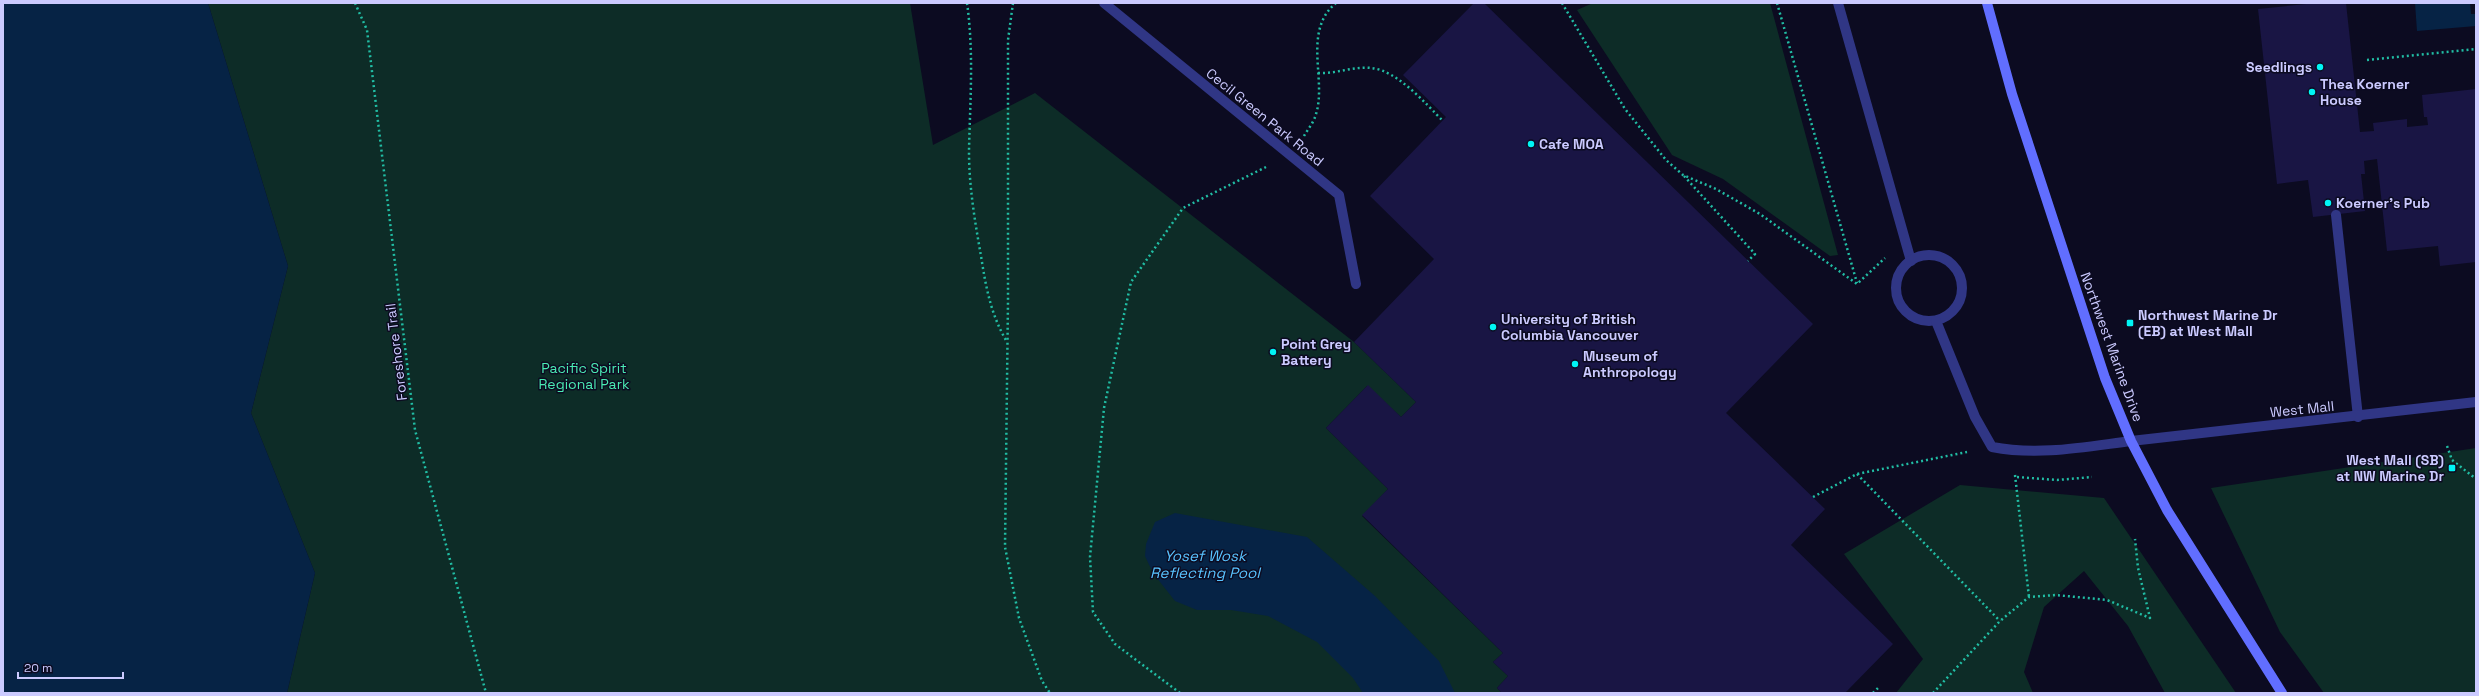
<svg xmlns="http://www.w3.org/2000/svg" width="2479" height="696" viewBox="0 0 2479 696" font-family="'Space Grotesk',sans-serif">
	<style>
		.green { fill: #0d2c27 }
		.water { fill: #062345 }
		.building { fill: #191544 }
		.lines { fill: none; stroke-linecap: round; stroke-linejoin: round }
		.path { stroke: #21bda4; stroke-width: 2.5; stroke-dasharray: 2 3; stroke-linecap: butt }
		.lane { stroke: #303685; stroke-width: 10 }
		.street { stroke: #303685; stroke-width: 10 }
		.secondary { stroke: #616eff; stroke-width: 10 }
		.poi-dot { fill: #00f5f5; stroke: #0c0b21; stroke-width: 1.5 }
		.labels { text-anchor: middle; dominant-baseline: central; stroke-width: 3; stroke-linejoin: round; paint-order: stroke }
		.poi-label { font-size: 14px; font-weight: bold; fill: #cbcaff; stroke: #0c0b21; text-anchor: start }
		.street-label { font-size: 14px; fill: #cbcaff; stroke: #0c0b21 }
		.park-label { font-size: 14px; fill: #4aebb3; stroke: #0c0b21 }
		.water-label { font-size: 15px; font-style: italic; fill: #58c3ff; stroke: #0c0b21 }
	</style>
	<rect width="100%" height="100%" fill="#0c0b21"/>
	<!-- green -->
	<g class="green">
		<polygon points="208,3 910,3 933,145 1035,93 1354,342 1416,402 1401,417 1367,386 1326,428 1388,489 1362,516 1503,653 1493,662 1508,676 1497,688 1502,693 287,693 315,573 251,413 288,266"/>
		<polygon points="1593,3 1770,3 1838,255 1830,256 1723,179 1672,155 1577,10"/>
		<polygon points="2476,448 2476,693 2324,693 2280,632 2211,488"/>
		<polygon points="1960,485 2104,498 2236,693 2165,693 2128,626 2084,571 2044,607 2024,672 2033,693 1896,693 1923,659 1844,554"/>
	</g>
	<!-- water -->
	<g class="water">
		<polygon points="3,3 208,3 288,266 251,413 315,573 287,693 3,693"/>
		<polygon points="2415,3 2470,3 2471,14 2476,14 2476,26 2417,31"/>
		<polygon points="1175,513 1307,537 1375,596 1439,661 1455,693 1363,693 1353,678 1317,642 1268,616 1231,610 1197,610 1175,601 1153,573 1145,556 1146,544 1155,522"/>
	</g>
	<!-- building -->
	<g class="building">
		<polygon points="1474,3 1484,3 1813,324 1726,413 1825,509 1791,545 1893,644 1845,693 1502,693 1497,688 1508,676 1493,662 1503,653 1362,515 1388,489 1326,428 1368,385 1401,417 1416,402 1354,342 1434,259 1370,196 1446,117 1403,75"/>
		<polygon points="2316,3 2346,3 2360,132 2374,131 2373,123 2407,119 2407,127 2428,125 2427,117 2424,117 2422,95 2476,89 2476,262 2440,266 2438,246 2387,251 2377,159 2364,161 2365,174 2361,174 2365,211 2313,217 2308,180 2277,184 2258,9"/>
	</g>
	<g class="lines">
		<!-- path -->
		<g class="path">
			<polyline points="355,3 367,30 415,430 486,693"/>
			<path d="M967,3C974,53 970,102 969,151C969,187 975,222 981,256C986,288 991,315 1007,342"/>
			<polyline points="1013,3 1008,40 1008,301 1005,547 1019,618 1042,681 1050,693"/>
			<polyline points="1562,3 1625,109 1666,160 1683,175 1716,189 1760,214 1857,284 1885,258"/>
			<polyline points="1777,3 1857,283"/>
			<polyline points="2367,60 2476,49"/>
			<path d="M1318,73C1336,74 1354,66 1371,68C1397,70 1426,104 1443,121"/>
			<path d="M1304,136C1308,129 1314,122 1316,114C1327,80 1302,31 1336,3"/>
			<polyline points="1684,176 1755,254 1748,261"/>
			<polyline points="2447,446 2452,460 2476,479"/>
			<polyline points="1857,474 2000,621"/>
			<polyline points="2015,475 2029,597"/>
			<polyline points="2017,477 2057,480 2092,477"/>
			<polyline points="1813,497 1857,474 1967,452"/>
			<polyline points="1180,693 1115,644 1093,612 1090,557 1104,408 1131,282 1183,208 1266,167"/>
			<polyline points="1873,693 1879,687"/>
			<polyline points="1933,693 2000,621 2029,597 2056,595 2107,600 2150,618 2138,568 2135,539"/>
		</g>
		<!-- lane -->
		<g class="lane">
			<polyline points="1838,3 1911,261"/>
			<polyline points="2336,215 2358,417"/>
			<circle cx="1929" cy="288" r="33"/>
			<path d="M1936,321L1975,417L1992,447C2039,456 2084,447 2131,441"/>
		</g>
		<!-- street -->
		<g class="street">
			<polyline points="1104,3 1339,195 1356,284"/>
			<polyline points="2131,441 2476,402"/>
		</g>
		<!-- secondary -->
		<polyline class="secondary" points="1987,3 2012,94 2105,378 2131,441 2167,510 2282,693"/>
	</g>
	<!-- markers -->
	<g class="poi-dot">
		<circle cx="2320" cy="67" r="4"/>
		<circle cx="2312" cy="92" r="4"/>
		<circle cx="1531" cy="144" r="4"/>
		<circle cx="2328" cy="203" r="4"/>
		<rect x="2126" y="319" width="8" height="8" rx="2"/>
		<circle cx="1493" cy="327" r="4"/>
		<circle cx="1273" cy="352" r="4"/>
		<circle cx="1575" cy="364" r="4"/>
		<rect x="2448" y="464" width="8" height="8" rx="2"/>
	</g>
	<g class="labels">
		<!-- poi labels -->
		<g class="poi-label">
			<text x="2312" y="67" text-anchor="end">Seedlings</text>
			<text x="2320" y="84">Thea Koerner<tspan x="2320" dy="16">House</tspan></text>
			<text x="1539" y="144">Cafe MOA</text>
			<text x="2336" y="203">Koerner's Pub</text>
			<text x="2138" y="315">Northwest Marine Dr<tspan x="2138" dy="16">(EB) at West Mall</tspan></text>
			<text x="1501" y="319">University of British<tspan x="1501" dy="16">Columbia Vancouver</tspan></text>
			<text x="1281" y="344">Point Grey<tspan x="1281" dy="16">Battery</tspan></text>
			<text x="1583" y="356">Museum of<tspan x="1583" dy="16">Anthropology</tspan></text>
			<text x="2444" y="460" text-anchor="end">West Mall (SB)<tspan x="2444" dy="16">at NW Marine Dr</tspan></text>
		</g>
		<!-- street labels -->
		<g class="street-label">
			<text transform="translate(1265 117) rotate(39)">Cecil Green Park Road</text>
			<text transform="translate(2112 347) rotate(70)">Northwest Marine Drive</text>
			<text transform="translate(396 352) rotate(-97)">Foreshore Trail</text>
			<text transform="translate(2302 409) rotate(-6)">West Mall</text>
		</g>
		<!-- park labels -->
		<g class="park-label">
			<text x="584" y="368">Pacific Spirit<tspan x="584" dy="16">Regional Park</tspan></text>
		</g>
		<!-- water labels -->
		<g class="water-label">
			<text x="1205" y="555">Yosef Wosk<tspan x="1205" dy="17">Reflecting Pool</tspan></text>
		</g>
	</g>
	<!-- border -->
	<rect width="2479" height="696" fill="none" stroke="#cbcaff" stroke-width="8"/>
	<!-- scale -->
	<path d="M18 672v6h105v-6" fill="none" stroke="#cbcaff" stroke-width="2"/>
	<text x="24" y="672" font-size="12" fill="#cbcaff" stroke="#0c0b21" stroke-width="3" paint-order="stroke">20 m</text>
</svg>
